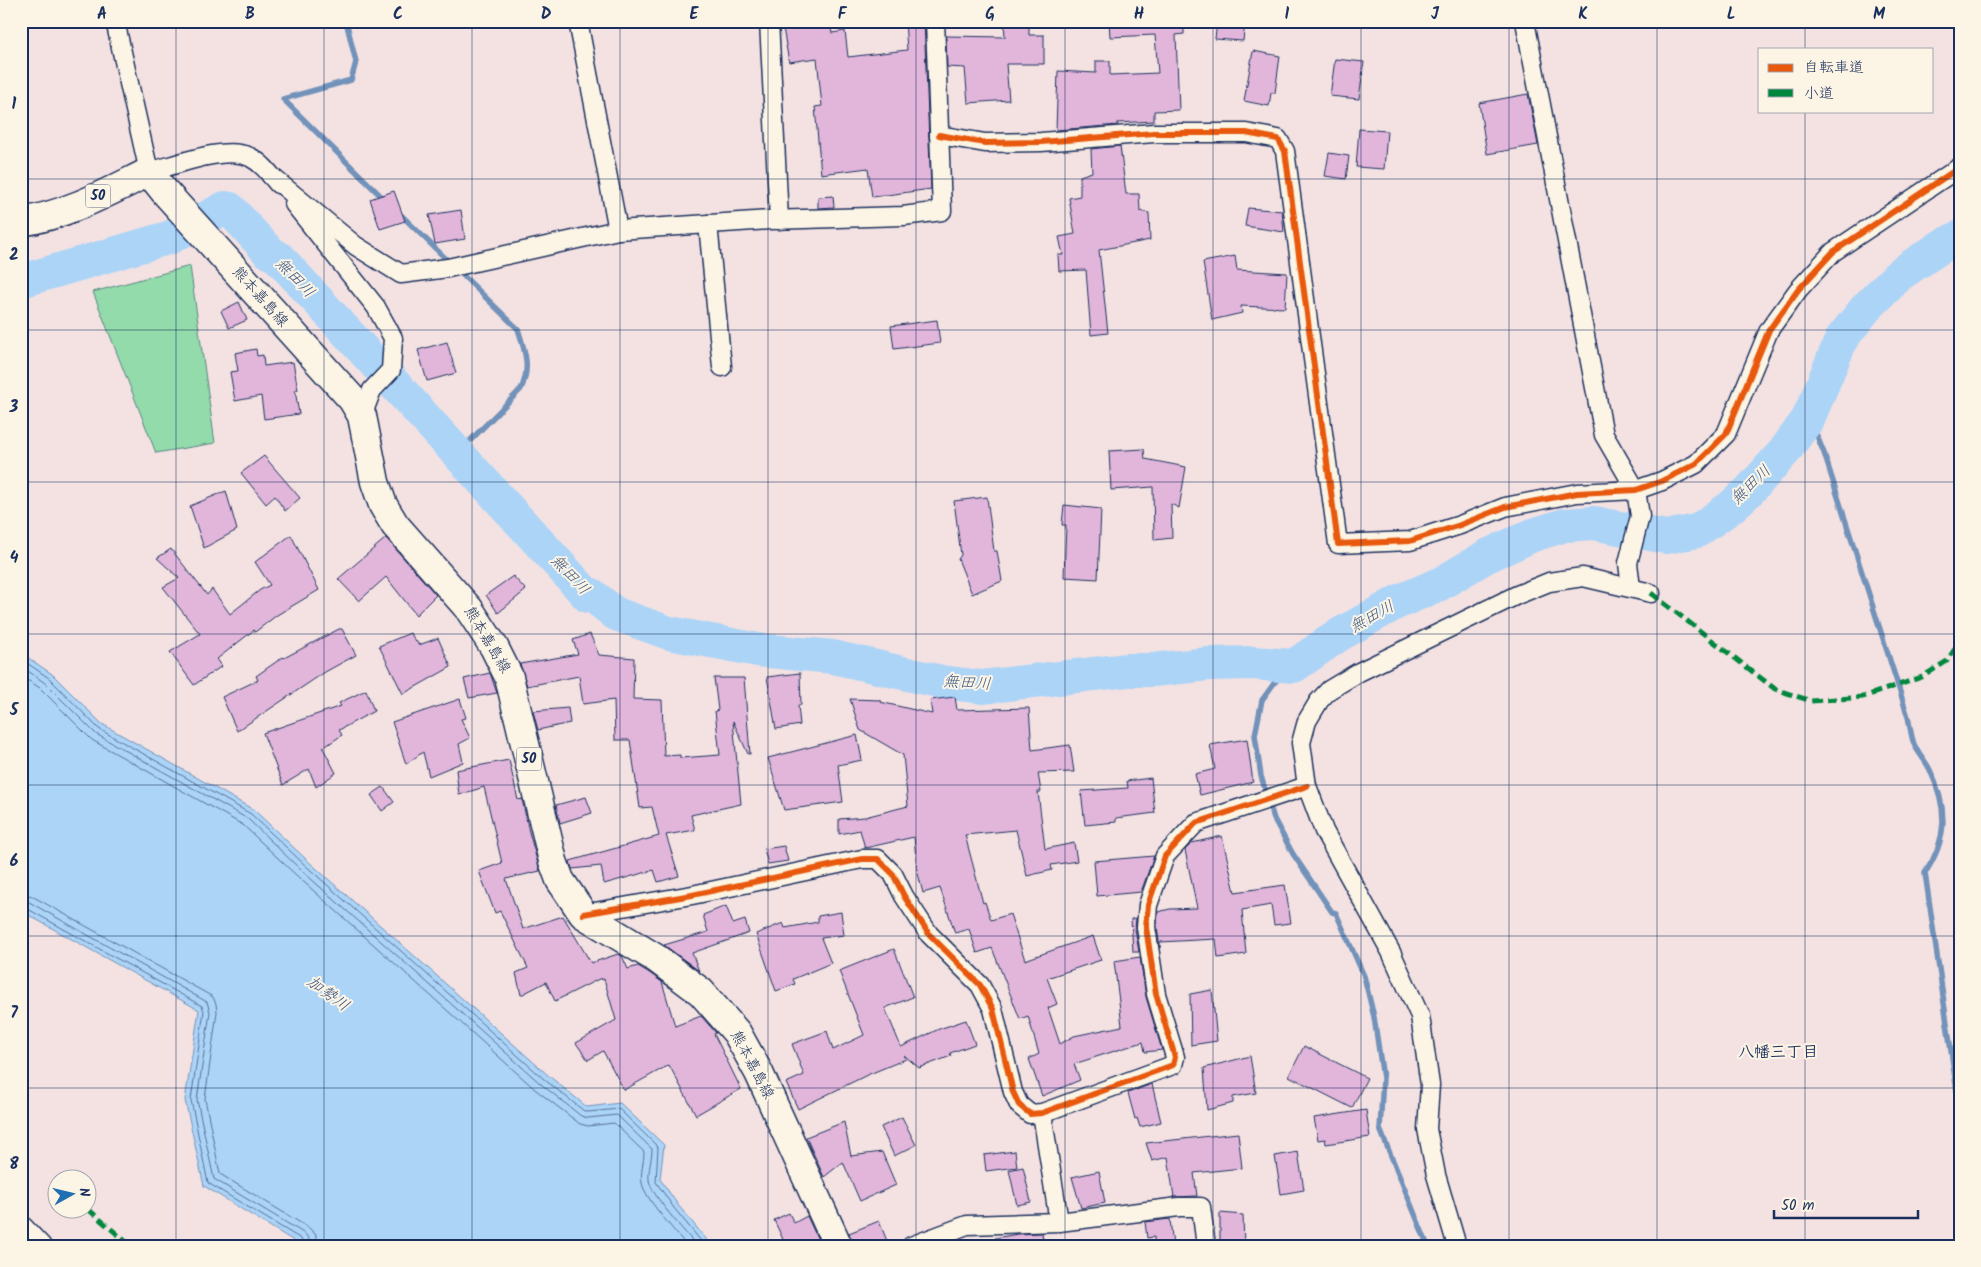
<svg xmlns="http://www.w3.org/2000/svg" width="1981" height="1267" viewBox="0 0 1981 1267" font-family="Kalam,'Klee One',sans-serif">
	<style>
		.green { fill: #93dbaa; stroke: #578584 }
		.water { fill: #acd4f7; stroke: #7292ba }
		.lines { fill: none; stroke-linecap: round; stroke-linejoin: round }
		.shore { stroke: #55719b; stroke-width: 1 }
		.stream { stroke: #7292ba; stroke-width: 5.5 }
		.river { stroke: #acd4f7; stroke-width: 34 }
		.building { fill: #e2b6db; stroke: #1b2f5e }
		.minor-casing { stroke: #1b2f5e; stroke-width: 21 }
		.primary-casing { stroke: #1b2f5e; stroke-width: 31 }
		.minor { stroke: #fcf5e5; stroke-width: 18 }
		.primary { stroke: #fcf5e5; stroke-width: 28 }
		.quiet { stroke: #00873e; stroke-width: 5; stroke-dasharray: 10 5; stroke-linecap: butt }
		.cycleway-casing { stroke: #fcf5e5; stroke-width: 9 }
		.cycleway { stroke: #e8590c; stroke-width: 6 }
		.grid { fill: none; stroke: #1b2f5e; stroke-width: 1; stroke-opacity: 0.55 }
		.labels { text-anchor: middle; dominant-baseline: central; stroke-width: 4; stroke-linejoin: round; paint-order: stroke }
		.shield { fill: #fcf5e5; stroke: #5e6a86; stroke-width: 1 }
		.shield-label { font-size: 14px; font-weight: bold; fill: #1b2f5e }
		.street-label { font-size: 15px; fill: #1b2f5e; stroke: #fcf5e5 }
		.water-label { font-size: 16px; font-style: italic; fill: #3f5884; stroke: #fcf5e5 }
		.neighbourhood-label { font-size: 16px; font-weight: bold; fill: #1b2f5e; stroke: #fcf5e5 }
		.neatline { fill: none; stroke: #1b2f5e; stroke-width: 2 }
		.grid-label { font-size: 16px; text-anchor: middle; font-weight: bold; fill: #1b2f5e }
	</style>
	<rect width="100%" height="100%" fill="#f4e2e2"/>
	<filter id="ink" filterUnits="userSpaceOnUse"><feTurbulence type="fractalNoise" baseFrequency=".02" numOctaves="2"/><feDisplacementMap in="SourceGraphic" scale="10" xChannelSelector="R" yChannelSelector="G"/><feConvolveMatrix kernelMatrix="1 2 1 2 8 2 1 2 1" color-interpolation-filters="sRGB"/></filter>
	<g filter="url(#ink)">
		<!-- green -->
		<polygon class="green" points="190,266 215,443 156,453 93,292"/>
		<!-- water -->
		<polygon class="water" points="21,653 52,674 102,724 254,810 308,861 549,1076 587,1107 620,1103 664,1145 660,1179 678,1205 712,1246 302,1246 204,1186 185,1100 199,1010 21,911"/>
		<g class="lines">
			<!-- shore -->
			<g class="shore">
				<polyline points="21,659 49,678 99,729 251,814 305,865 545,1080 584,1111 588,1112 619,1109 658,1147 656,1182 674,1208 705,1246"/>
				<path d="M21,666L45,683L96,734L248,819L301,870L541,1084L581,1116L588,1118L617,1115L652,1149C652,1159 648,1170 649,1180C650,1194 687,1234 697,1246"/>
				<path d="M21,676L40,688L92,740L243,825L296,875L536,1090L580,1124L588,1126L614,1123L644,1152C644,1162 640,1173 642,1183C645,1199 676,1232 687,1246"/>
				<polyline points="21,893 32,896 213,997 216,1004 217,1012 205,1099 220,1174 309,1228 316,1235 318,1246"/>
				<polyline points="21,901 29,902 207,1002 210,1012 197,1100 214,1179 305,1234 309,1239 310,1246"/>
				<polyline points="21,907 26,908 202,1006 204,1011 191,1100 208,1183 301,1239 304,1246"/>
			</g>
			<!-- stream -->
			<g class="stream">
				<polyline points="346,21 356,62 351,80 283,99 385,200"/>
				<path d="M399,213L518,329C525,351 531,368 521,389L458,453"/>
				<path d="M1808,419L1815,431L1824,453L1908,717C1910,726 1911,736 1914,744C1918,753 1926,761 1930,770C1948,808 1948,839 1925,873L1960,1112"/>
				<polyline points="1294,666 1275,682 1262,700 1255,735 1261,776 1274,819 1293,854 1332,912 1336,913 1364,976 1374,1017 1383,1078 1380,1129 1428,1246"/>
			</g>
			<!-- river -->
			<polyline class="river" points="21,281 171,237 225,208 230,209 268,251 279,258 588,596 592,595 616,614 669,633 758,650 833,657 942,682 982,687 1128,670 1153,670 1209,664 1252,663 1294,666 1337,636 1398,602 1440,584 1487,556 1533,535 1565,525 1593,523 1666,537 1697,531 1731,507 1749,491 1784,452 1808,419 1842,338 1866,308 1900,274 1942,246 1960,237"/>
		</g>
		<!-- building -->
		<g class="building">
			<polygon points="829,21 832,33 845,31 848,57 907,50 905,21 924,21 931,189 872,197 868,168 821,174 815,107 822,106 817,58 789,62 783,28"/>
			<polygon points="1004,21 1029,21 1029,35 1044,35 1044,64 1006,64 1009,100 968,103 965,68 947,67 946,36 1005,37"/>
			<polygon points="1109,21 1184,21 1184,34 1176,35 1179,110 1154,111 1154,121 1117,123 1118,125 1056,130 1058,71 1096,73 1096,61 1110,61 1110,75 1158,73 1155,35 1110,37"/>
			<polygon points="1217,21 1245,21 1243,41 1215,39"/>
			<polygon points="1253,51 1280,56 1275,93 1271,93 1269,106 1244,101"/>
			<polygon points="1335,59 1364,62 1359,99 1330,96"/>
			<polygon points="1528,94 1538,145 1487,154 1479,103"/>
			<polygon points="1359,129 1387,131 1384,169 1356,167"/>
			<polygon points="1120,146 1126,194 1139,194 1140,211 1149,213 1150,240 1099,250 1108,333 1091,335 1086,270 1059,271 1058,255 1063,255 1059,237 1075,234 1069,198 1080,196 1080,176 1092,172 1091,149"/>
			<polygon points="1329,153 1349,156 1346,179 1325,176"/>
			<polygon points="394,191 405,221 380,229 370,199"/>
			<polygon points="833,196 834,207 818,208 818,197"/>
			<polygon points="1248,208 1282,211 1284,232 1245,226"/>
			<polygon points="461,210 465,239 435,244 429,215"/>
			<polygon points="1235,256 1237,270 1287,273 1285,308 1241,306 1242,313 1212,320 1203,262"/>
			<polygon points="239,302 247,320 229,328 221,311"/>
			<polygon points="937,320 940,343 894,349 891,326"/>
			<polygon points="447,342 456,373 427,381 418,350"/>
			<polygon points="256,349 257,356 263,355 264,366 293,362 298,390 295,390 299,414 264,419 261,396 235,401 230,372 238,371 235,353"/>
			<polygon points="1144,449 1145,459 1186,467 1179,508 1171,504 1172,538 1154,540 1153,487 1111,490 1109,451"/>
			<polygon points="264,456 300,498 285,511 275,496 266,504 241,473"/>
			<polygon points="226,491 237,530 204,548 190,506"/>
			<polygon points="987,497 994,551 997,551 1002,581 972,594 958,559 961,555 954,501"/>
			<polygon points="1064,505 1101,509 1098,579 1064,577 1066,525 1062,525"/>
			<polygon points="291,535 319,590 277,615 255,632 254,630 217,659 222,666 194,685 170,652 200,634 163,587 179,578 157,558 171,549 207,595 212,589 230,614 260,590 270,585 255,562"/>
			<polygon points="386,538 436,595 416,615 386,577 359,601 338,579"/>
			<polygon points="513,576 526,590 498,613 486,595"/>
			<polygon points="339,629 342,629 356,655 325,672 237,731 222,697 258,680 256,676 283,657 284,658"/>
			<polygon points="410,633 419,645 438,638 451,667 403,694 379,646"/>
			<polygon points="590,634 599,655 634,658 633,699 662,700 664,756 680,755 680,758 720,755 715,711 718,710 714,678 744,678 750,754 748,754 733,721 741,804 691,815 695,830 666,835 679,876 658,882 654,870 604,884 601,866 572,869 570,861 659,836 652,807 640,808 630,740 615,740 614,700 583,704 579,676 527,686 520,664 578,654 573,640"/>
			<polygon points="490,673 497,693 469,698 464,679"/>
			<polygon points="800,673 801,705 798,705 800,725 776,729 767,677"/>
			<polygon points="366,690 374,711 339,730 342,735 323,748 336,773 316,787 309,769 283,785 263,733 341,706 339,703"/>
			<polygon points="955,697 957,710 1029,708 1032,750 1070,745 1074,772 1038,773 1041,792 1038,792 1045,849 1074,843 1077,861 1051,865 1052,870 1027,876 1016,830 965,835 983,903 985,902 991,920 1010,914 1025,960 1093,936 1101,960 1047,978 1057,1004 1048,1008 1060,1044 1074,1036 1122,1026 1114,961 1140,957 1146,997 1162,1050 1145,1052 1143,1042 1074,1064 1080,1080 1042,1096 1029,1059 1039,1054 1028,1016 1020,1019 992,948 977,953 969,929 955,933 940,888 923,893 917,870 914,837 865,848 860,830 839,834 839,819 865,817 908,806 903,755 860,730 850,699 880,700 880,702 932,714 930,700"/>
			<polygon points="460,699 466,718 461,719 470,738 459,744 463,762 429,776 423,752 406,764 392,722"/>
			<polygon points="568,708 570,723 538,730 533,711"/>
			<polygon points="857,735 862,760 838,765 843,802 784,810 768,758"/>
			<polygon points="1247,739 1253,782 1200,795 1195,774 1215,769 1210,745"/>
			<polygon points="509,760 518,800 522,799 529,832 540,871 506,879 523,929 563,916 591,963 618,954 622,956 628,969 638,966 648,972 662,982 675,1026 701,1016 716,1033 714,1034 741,1089 696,1115 669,1065 624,1090 603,1051 588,1060 576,1043 616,1020 604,979 602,980 601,978 555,1001 546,982 521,995 516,973 528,968 500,911 495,913 479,871 502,863 484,787 459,795 456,770"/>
			<polygon points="1151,778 1155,813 1116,818 1116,822 1085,825 1081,791 1128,788 1127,781"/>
			<polygon points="383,787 394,802 382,811 371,795"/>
			<polygon points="586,797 592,813 560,823 556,805"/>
			<polygon points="1222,836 1235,892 1285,885 1291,923 1274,925 1271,905 1242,910 1246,954 1218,958 1216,939 1160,942 1160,948 1157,927 1158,912 1170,909 1197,908 1185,850 1192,843"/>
			<polygon points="784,846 788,861 768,864 764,849"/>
			<polygon points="1154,856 1141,892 1097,896 1094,861"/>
			<polygon points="726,906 733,924 745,920 749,933 692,953 699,971 664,945 708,932 703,915"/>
			<polygon points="841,912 844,935 821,938 831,963 793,979 795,984 776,991 756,934 783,923 785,928 818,922 818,916"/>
			<polygon points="1136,918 1135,929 1139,952 1133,952 1131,919"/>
			<polygon points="894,949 913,997 885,1008 901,1047 939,1029 966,1020 975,1044 950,1053 951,1056 919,1068 904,1055 906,1059 867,1075 798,1109 786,1083 804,1075 792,1044 827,1031 833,1050 864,1035 839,971"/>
			<polygon points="1212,990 1217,1041 1191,1045 1190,994"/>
			<polygon points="1304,1046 1367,1078 1352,1108 1289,1076"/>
			<polygon points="1250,1056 1256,1093 1233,1097 1233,1103 1207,1110 1204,1068"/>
			<polygon points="1152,1084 1161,1122 1140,1127 1137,1118 1135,1119 1128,1093"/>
			<polygon points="1366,1110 1370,1137 1326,1144 1325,1139 1318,1140 1314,1118"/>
			<polygon points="902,1117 916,1145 894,1156 881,1127"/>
			<polygon points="844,1122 851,1156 882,1152 896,1185 860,1201 843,1162 824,1177 806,1137"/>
			<polygon points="1238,1133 1242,1168 1194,1173 1197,1196 1174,1197 1168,1157 1152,1161 1146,1143"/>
			<polygon points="1015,1151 1017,1167 986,1171 984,1155"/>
			<polygon points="1298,1152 1304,1190 1281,1194 1275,1156"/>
			<polygon points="1023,1167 1031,1202 1017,1205 1009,1170"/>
			<polygon points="1099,1171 1105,1203 1081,1208 1072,1177"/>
			<polygon points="789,1213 794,1223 807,1216 819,1242 810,1246 786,1246 774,1220"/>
			<polygon points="1220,1213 1243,1215 1244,1246 1220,1246"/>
			<polygon points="1170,1219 1173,1246 1154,1246 1154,1237 1147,1238 1145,1222"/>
			<polygon points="879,1221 889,1246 853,1246 849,1233"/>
			<polygon points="1042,1233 1044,1246 996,1246 995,1238 1018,1234"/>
		</g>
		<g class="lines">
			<!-- minor casing -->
			<g class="minor-casing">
				<g id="minor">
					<path d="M115,21L149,172C176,165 224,145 250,157C262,163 270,174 278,184"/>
					<polyline points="578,21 618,230"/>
					<polyline points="769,21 779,220"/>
					<polyline points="1525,21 1604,435 1636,490 1640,516 1628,563 1631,588"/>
					<polyline points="939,135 985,143 1041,142 1154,133 1246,133 1278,139 1285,151 1338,544 1410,541 1460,525 1505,507 1577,493 1636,490 1662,481 1696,464 1726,434 1769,330 1798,290 1833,252 1960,167"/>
					<polyline points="271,176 356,246 401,274 448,268 618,230 770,220 903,216 942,211 935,21"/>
					<polyline points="294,204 376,307 393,338 391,370 372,390 362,416"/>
					<polyline points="708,224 722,367"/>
					<polyline points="583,914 692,895 862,859 878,859 893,874 904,896 929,934 980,985 993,1009 1013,1092 1019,1105 1030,1114 1042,1113 1173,1065 1175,1057 1156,994 1146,927 1148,905 1165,856 1196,823 1307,786"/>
					<polyline points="1042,1113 1059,1222"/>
					<polyline points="21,1224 42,1246"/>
					<polyline points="911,1246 967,1225 1059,1222 1179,1207 1201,1207 1206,1246"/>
					<polyline points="1457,1246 1436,1175 1427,1129 1430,1085 1420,1016 1391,952 1324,831 1307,786 1301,743 1307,721 1319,701 1329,690 1359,672 1517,595 1549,582 1583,577 1651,593"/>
				</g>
			</g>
			<!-- primary casing -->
			<g class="primary-casing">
				<path id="primary" d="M21,222C67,215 108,192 149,172L165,192L352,399L362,416L375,482L383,505L395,525L469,609L494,647L509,677L553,861L560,880L583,914L657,959L701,992L737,1033L759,1073L838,1246"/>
			</g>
			<!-- minor -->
			<use href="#minor" class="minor"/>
			<!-- primary -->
			<use href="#primary" class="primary"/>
			<!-- quiet -->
			<g class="quiet">
				<polyline points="1651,593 1775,689 1811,701 1863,697 1922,677 1947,661 1960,641"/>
				<polyline points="88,1209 131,1246"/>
			</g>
			<!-- cycleway casing -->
			<g class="cycleway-casing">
				<g id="cycleway">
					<polyline points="939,135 985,143 1041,142 1154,133 1246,133 1278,139 1285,151 1338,544 1410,541 1460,525 1505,507 1577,493 1636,490 1662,481 1696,464 1726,434 1769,330 1798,290 1833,252 1960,167"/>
					<polyline points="583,914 692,895 862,859 878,859 893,874 904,896 929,934 980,985 993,1009 1013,1092 1019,1105 1030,1114 1042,1113 1173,1065 1175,1057 1156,994 1146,927 1148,905 1165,856 1196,823 1307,786"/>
				</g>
			</g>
			<!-- cycleway -->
			<use href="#cycleway" class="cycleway"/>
		</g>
	</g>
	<!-- grid -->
	<path class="grid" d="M176,21V1246M324,21V1246M472,21V1246M620,21V1246M768,21V1246M916,21V1246M1065,21V1246M1213,21V1246M1361,21V1246M1509,21V1246M1657,21V1246M1805,21V49M1805,111V1246M21,179H1960M21,330H1960M21,482H1960M21,634H1960M21,785H1960M21,936H1960M21,1088H1960"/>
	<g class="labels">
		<!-- shield labels -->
		<g class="shield">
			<rect x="85.5" y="184.5" width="25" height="23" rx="4"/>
			<rect x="516.5" y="747.5" width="25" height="23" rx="4"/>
		</g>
		<g class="shield-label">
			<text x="98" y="196">50</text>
			<text x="529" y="759">50</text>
		</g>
		<!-- street labels -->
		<g class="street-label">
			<text transform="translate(260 297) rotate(48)">熊本嘉島線</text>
			<text transform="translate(487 640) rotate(59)">熊本嘉島線</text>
			<text transform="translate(752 1065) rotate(62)">熊本嘉島線</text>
		</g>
		<!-- water labels -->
		<g class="water-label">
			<text transform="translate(295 278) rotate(46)">無田川</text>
			<text transform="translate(1751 485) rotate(-44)">無田川</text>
			<text transform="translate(570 575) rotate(47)">無田川</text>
			<text transform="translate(1372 617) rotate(-29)">無田川</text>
			<text transform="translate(967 683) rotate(4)">無田川</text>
			<text transform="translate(328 994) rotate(36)">加勢川</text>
		</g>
		<!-- neighbourhood labels -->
		<g class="neighbourhood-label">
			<text x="1778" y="1052">八幡三丁目</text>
		</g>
	</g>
	<!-- margin -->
	<rect width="1981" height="1267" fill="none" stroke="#fcf5e5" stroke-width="55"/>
	<!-- legend -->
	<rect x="1758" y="48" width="175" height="65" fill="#fcf5e5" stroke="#a2a6af"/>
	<rect x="1768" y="64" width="25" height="8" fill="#e8590c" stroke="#a2a6af"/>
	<text x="1804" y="72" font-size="15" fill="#1b2f5e">自転車道</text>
	<rect x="1768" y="89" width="25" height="8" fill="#00873e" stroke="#a2a6af"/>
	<text x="1804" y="98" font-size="15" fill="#1b2f5e">小道</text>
	<!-- north arrow -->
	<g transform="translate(72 1194) rotate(82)"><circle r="24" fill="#fcf5e5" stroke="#a2a6af"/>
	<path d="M0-4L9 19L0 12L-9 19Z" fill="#1f6fb2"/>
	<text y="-8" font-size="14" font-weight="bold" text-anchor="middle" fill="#1b2f5e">N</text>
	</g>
	<!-- scale -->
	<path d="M1774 1210v8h144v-8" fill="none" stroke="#1b2f5e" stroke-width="2.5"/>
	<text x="1781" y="1210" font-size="15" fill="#1b2f5e" stroke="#fcf5e5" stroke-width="4" paint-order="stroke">50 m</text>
	<rect x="28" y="28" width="1926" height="1212" class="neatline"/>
	<g class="grid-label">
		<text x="102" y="19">A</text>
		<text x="250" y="19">B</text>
		<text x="398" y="19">C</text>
		<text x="546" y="19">D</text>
		<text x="694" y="19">E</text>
		<text x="842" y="19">F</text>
		<text x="990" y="19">G</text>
		<text x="1139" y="19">H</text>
		<text x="1287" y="19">I</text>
		<text x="1435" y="19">J</text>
		<text x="1583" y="19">K</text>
		<text x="1731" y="19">L</text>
		<text x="1879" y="19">M</text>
		<text x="14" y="109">1</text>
		<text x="14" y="260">2</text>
		<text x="14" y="412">3</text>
		<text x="14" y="563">4</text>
		<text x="14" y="715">5</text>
		<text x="14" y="866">6</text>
		<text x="14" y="1018">7</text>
		<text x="14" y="1169">8</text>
	</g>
</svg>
